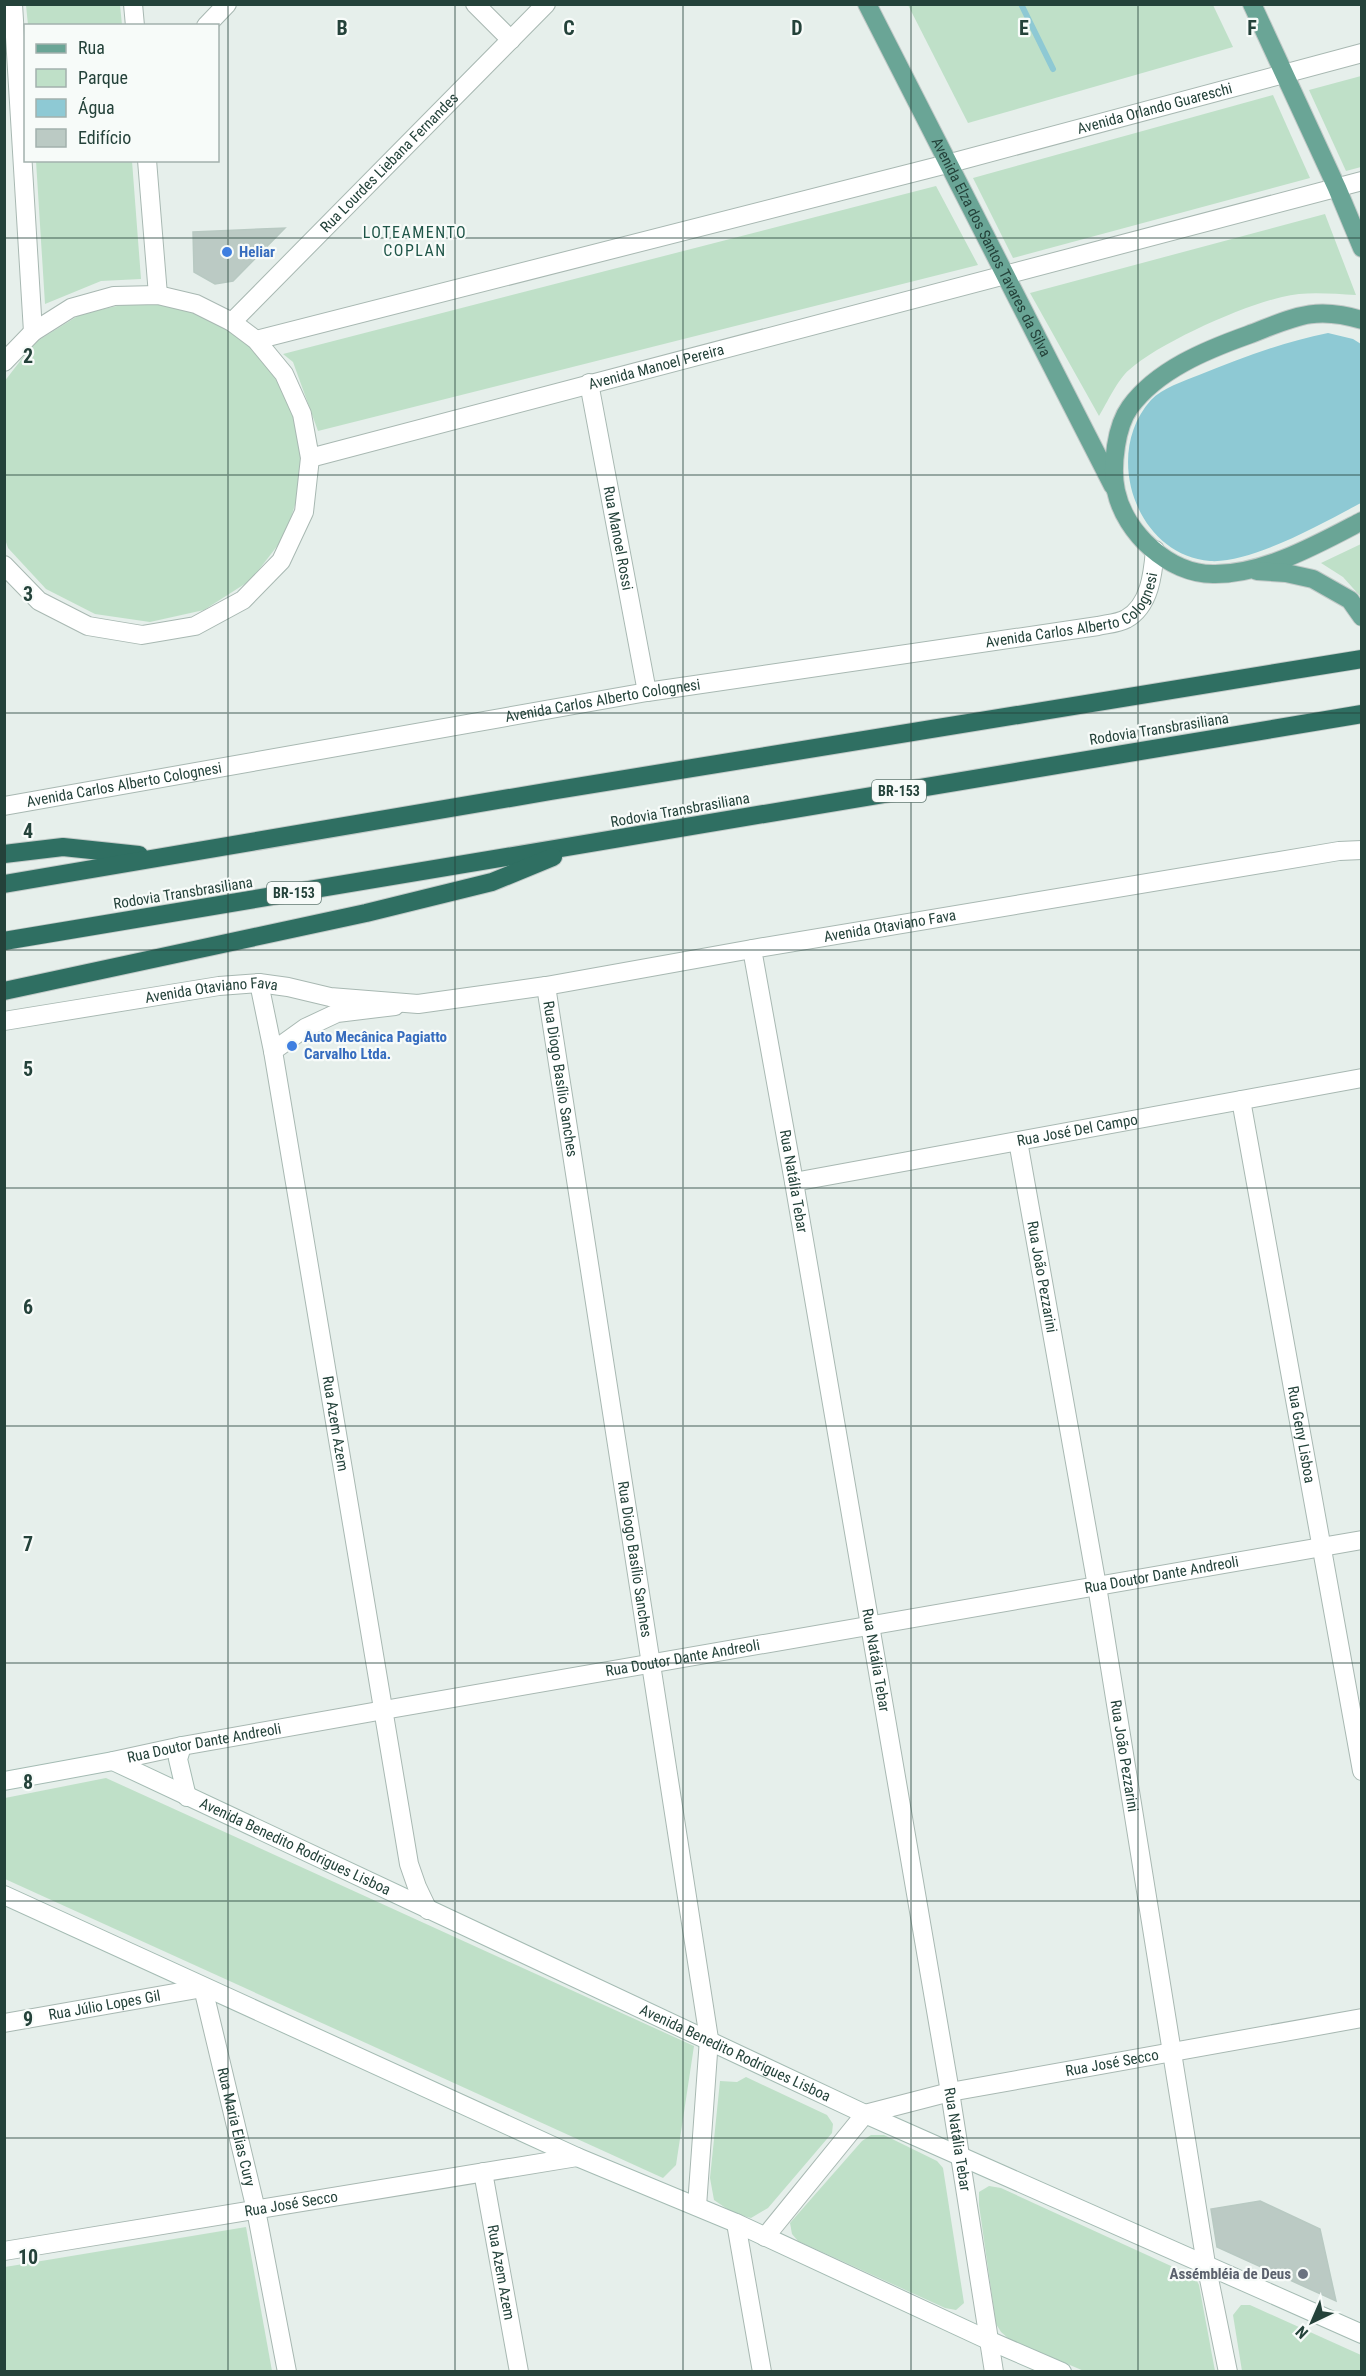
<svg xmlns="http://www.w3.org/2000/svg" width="1366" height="2376" viewBox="0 0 1366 2376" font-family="'Roboto Condensed',sans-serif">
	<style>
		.green { fill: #bfe0c8 }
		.water { fill: #8ec9d4 }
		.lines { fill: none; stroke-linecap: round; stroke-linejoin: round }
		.stream { stroke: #8ec9d4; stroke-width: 6 }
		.building { fill: #bbcac4; stroke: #b8c9c2; stroke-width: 1.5 }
		.minor-casing { stroke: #a8b8b2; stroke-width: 20 }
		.tertiary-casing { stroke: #a8b8b2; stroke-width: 20 }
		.secondary-casing { stroke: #a4bbb3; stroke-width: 20 }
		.primary-casing { stroke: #c2cac8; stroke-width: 20 }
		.motorway-casing { stroke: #c2cac8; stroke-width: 20 }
		.minor { stroke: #fff; stroke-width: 18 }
		.tertiary { stroke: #fff; stroke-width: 18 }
		.secondary { stroke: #fff; stroke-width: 18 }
		.primary { stroke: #6aa596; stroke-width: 18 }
		.motorway { stroke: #2f6f62; stroke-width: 18 }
		.grid { fill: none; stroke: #24423a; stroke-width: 1.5; stroke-opacity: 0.55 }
		.shop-dot { fill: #3f7fe0; stroke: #f7fbf9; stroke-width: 2 }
		.worship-dot { fill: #6b7280; stroke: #f7fbf9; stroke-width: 2 }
		.labels { text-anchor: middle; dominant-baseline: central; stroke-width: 4.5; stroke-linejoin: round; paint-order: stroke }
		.shield { fill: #f7fbf9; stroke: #637a73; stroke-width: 1.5 }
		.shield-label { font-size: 14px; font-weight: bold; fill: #24423a }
		.street-label { font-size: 15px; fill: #24423a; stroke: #f7fbf9 }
		.shop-label { font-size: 15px; font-weight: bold; fill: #366cbe; stroke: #f7fbf9; text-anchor: start }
		.worship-label { font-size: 15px; font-weight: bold; fill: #5b616d; stroke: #f7fbf9; text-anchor: end }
		.neighbourhood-label { font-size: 16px; letter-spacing: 1.5px; fill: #1f5548; stroke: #f7fbf9 }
		.grid-label { font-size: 20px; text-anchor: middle; font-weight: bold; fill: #24423a; stroke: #f7fbf9; stroke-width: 4.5; stroke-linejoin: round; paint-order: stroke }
	</style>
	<rect width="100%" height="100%" fill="#e6efeb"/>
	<!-- green -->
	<g class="green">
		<polygon points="26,5 120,5 122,25 28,25"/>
		<polygon points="908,5 1213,5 1233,47 968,123"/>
		<polygon points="1361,76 1361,167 1346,171 1309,90"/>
		<polygon points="1273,95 1310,178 1013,258 973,178"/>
		<polygon points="36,161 132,161 141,279 101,281 45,304"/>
		<polygon points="936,186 978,265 318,431 293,362 283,354"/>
		<path d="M1325,214L1356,295C1331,294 1306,291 1282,297C1242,306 1159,343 1129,370C1118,379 1107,403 1099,416L1030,293Z"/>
		<polygon points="135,302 190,309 240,335 277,376 299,428 302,483 285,536 251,580 204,610 150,622 95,614 46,589 8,548 5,539 4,382 34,343 81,314"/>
		<polygon points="1361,544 1361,597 1343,577 1321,563"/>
		<polygon points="106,1778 694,2046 676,2165 663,2178 5,1879 5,1798"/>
		<polygon points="746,2077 827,2115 833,2124 832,2133 768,2208 751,2218 733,2213 714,2200 710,2178 720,2081 737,2082"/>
		<polygon points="871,2135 884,2135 937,2161 943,2168 964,2303 956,2310 945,2308 798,2241 792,2234 790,2223 862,2141"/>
		<polygon points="989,2186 1001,2188 1195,2277 1199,2285 1215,2371 1084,2371 1009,2339 1001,2332 996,2324 979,2205 979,2192"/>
		<polygon points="246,2227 272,2371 5,2371 5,2267"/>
		<polygon points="1241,2305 1250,2305 1361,2355 1361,2371 1242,2371 1233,2315"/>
	</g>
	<!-- water -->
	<path class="water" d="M1328,333L1353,339L1361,344V503C1325,522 1251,564 1210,561C1136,555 1102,454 1151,400C1162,388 1184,381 1199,375C1241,358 1283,342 1328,333Z"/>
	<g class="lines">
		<!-- stream -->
		<polyline class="stream" points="1021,4 1053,69"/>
	</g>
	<!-- building -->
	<g class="building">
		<polygon points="285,228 233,281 215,284 194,272 193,232"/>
		<polygon points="1260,2201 1320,2229 1336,2301 1217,2247 1211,2209"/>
	</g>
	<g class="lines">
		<!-- minor casing -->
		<g class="minor-casing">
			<g id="minor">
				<polyline points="475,4 511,40"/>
				<polyline points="206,26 227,4"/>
				<path id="s1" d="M232,322L546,4"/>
				<path id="s2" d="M589,383L647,692"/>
				<path id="s3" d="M752,949L794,1182L950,2092L994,2372"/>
				<path id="s4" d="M259,983L273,1051L409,1864L417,1887L428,1910"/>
				<path id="s5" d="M546,986L709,2039L697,2206"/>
				<polyline points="273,1051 305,1028 337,1013 395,1006"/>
				<path id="s6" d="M1241,1100L1362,1771"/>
				<path id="s7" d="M1018,1141L1097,1586L1206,2264L1228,2372"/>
				<path id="s8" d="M794,1182L1362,1078"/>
				<path id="s9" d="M113,1761L182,1746L384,1710L1362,1540"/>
				<path id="s10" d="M4,2023L203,1988L256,2210L287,2372"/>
				<path id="s11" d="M483,2172L519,2372"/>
				<polyline points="736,2223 762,2372"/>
				<path id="s12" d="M765,2237L865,2114L950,2092L1362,2018"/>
				<path id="s13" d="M4,2251L577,2157"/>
			</g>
		</g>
		<!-- tertiary casing -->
		<g class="tertiary-casing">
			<g id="tertiary">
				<polyline points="13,4 33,332"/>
				<polyline points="133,4 135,26"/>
				<polyline points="147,160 158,295"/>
				<path id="s14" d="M256,340L947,164L1362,53"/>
				<polyline points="4,362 33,332 71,308 114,296 158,295 196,304 232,322 256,340 284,374 302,414 310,458 304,512 281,561 243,600 195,626 142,635 88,626 39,601 4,565"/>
				<path id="s15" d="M310,458L1362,181"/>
				<path id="s16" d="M4,806L647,692L1098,626C1107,624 1119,623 1126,619C1150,606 1153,573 1155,550"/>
				<path id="s17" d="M4,1021L219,986L259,983L288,987L330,997L418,1004L546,986L752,949L1339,851L1362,850"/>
			</g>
		</g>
		<!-- secondary casing -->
		<g class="secondary-casing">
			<g id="secondary">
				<polyline points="182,1746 178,1759 187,1797"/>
				<path id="s18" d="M4,1781L113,1761L865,2114L1362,2334"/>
				<polyline points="4,1895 577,2157 736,2223 988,2340 1062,2372"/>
			</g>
		</g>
		<!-- primary casing -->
		<g class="primary-casing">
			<g id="primary">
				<path id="s19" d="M867,4L1113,486"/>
				<polyline points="1252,4 1337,188 1362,248"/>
				<path d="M1362,320C1313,305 1293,318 1248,335C1206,350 1157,370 1130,407C1122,418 1118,433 1116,446C1114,459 1113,478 1116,491C1125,533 1169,574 1213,574C1263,575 1318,544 1362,521"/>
				<polyline points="1257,571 1286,573 1313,579 1350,600 1362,617"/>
			</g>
		</g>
		<!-- motorway casing -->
		<g class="motorway-casing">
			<g id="motorway">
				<polyline points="4,854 63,847 139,855"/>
				<polyline points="4,884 551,791 1362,659"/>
				<polyline points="4,941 1362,714"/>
				<polyline points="4,991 366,913 492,882 553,857"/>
			</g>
		</g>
		<!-- minor -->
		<use href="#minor" class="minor"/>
		<!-- tertiary -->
		<use href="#tertiary" class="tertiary"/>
		<!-- secondary -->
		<use href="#secondary" class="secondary"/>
		<!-- primary -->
		<use href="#primary" class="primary"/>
		<!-- motorway -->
		<use href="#motorway" class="motorway"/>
	</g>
	<!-- grid -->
	<path class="grid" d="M228,4V2372M455,4V2372M683,4V2372M911,4V2372M1138,4V2372M4,238H1362M4,475H1362M4,713H1362M4,950H1362M4,1188H1362M4,1426H1362M4,1663H1362M4,1901H1362M4,2138H1362"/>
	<!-- markers -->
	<g class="shop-dot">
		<circle cx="227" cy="252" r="6"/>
		<circle cx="292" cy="1046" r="6"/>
	</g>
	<circle class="worship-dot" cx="1303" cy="2274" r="6"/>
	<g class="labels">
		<!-- shield labels -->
		<g class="shield">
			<rect x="872" y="780" width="54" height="22" rx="4.5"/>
			<rect x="267" y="882" width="54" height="22" rx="4.5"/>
		</g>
		<g class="shield-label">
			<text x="899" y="791">BR-153</text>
			<text x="294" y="893">BR-153</text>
		</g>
		<!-- street labels -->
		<g class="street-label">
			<text stroke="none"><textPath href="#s14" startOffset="928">Avenida Orlando Guareschi</textPath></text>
			<text stroke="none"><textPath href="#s1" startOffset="224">Rua Lourdes Liebana Fernandes</textPath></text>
			<text stroke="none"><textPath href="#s19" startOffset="273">Avenida Elza dos Santos Tavares da Silva</textPath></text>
			<text stroke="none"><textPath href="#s15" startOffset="358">Avenida Manoel Pereira</textPath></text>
			<text stroke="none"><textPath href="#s2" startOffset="158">Rua Manoel Rossi</textPath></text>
			<text stroke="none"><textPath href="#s16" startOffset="1094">Avenida Carlos Alberto Colognesi</textPath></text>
			<text stroke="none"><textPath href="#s16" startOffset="608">Avenida Carlos Alberto Colognesi</textPath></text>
			<text transform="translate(1159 729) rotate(-9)">Rodovia Transbrasiliana</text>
			<text stroke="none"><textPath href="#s16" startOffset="122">Avenida Carlos Alberto Colognesi</textPath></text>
			<text transform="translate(680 810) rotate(-10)">Rodovia Transbrasiliana</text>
			<text transform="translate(183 893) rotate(-9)">Rodovia Transbrasiliana</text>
			<text stroke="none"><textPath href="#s17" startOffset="897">Avenida Otaviano Fava</textPath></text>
			<text stroke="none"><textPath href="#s17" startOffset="210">Avenida Otaviano Fava</textPath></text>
			<text stroke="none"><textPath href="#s5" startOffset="94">Rua Diogo Basílio Sanches</textPath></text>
			<text stroke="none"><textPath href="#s8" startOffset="288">Rua José Del Campo</textPath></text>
			<text stroke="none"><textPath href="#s3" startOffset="236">Rua Natália Tebar</textPath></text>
			<text stroke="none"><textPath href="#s7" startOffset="138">Rua João Pezzarini</textPath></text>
			<text stroke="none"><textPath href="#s4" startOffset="447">Rua Azem Azem</textPath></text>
			<text stroke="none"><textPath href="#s6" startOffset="340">Rua Geny Lisboa</textPath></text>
			<text stroke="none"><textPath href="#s5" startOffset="580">Rua Diogo Basílio Sanches</textPath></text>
			<text stroke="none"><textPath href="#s9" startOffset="1065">Rua Doutor Dante Andreoli</textPath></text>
			<text stroke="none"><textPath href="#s9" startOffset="579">Rua Doutor Dante Andreoli</textPath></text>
			<text stroke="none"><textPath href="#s3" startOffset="722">Rua Natália Tebar</textPath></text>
			<text stroke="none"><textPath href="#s9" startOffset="93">Rua Doutor Dante Andreoli</textPath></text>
			<text stroke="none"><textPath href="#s7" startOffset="624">Rua João Pezzarini</textPath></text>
			<text stroke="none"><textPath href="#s18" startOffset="312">Avenida Benedito Rodrigues Lisboa</textPath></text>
			<text stroke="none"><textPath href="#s10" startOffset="102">Rua Júlio Lopes Gil</textPath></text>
			<text stroke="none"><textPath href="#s18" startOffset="798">Avenida Benedito Rodrigues Lisboa</textPath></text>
			<text stroke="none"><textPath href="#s12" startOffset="411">Rua José Secco</textPath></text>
			<text stroke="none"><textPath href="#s10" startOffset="345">Rua Maria Elias Cury</textPath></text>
			<text stroke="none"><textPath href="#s3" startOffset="1208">Rua Natália Tebar</textPath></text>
			<text stroke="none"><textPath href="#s13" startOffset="291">Rua José Secco</textPath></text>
			<text stroke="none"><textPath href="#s11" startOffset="102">Rua Azem Azem</textPath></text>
		</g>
		<!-- shop labels -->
		<g class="shop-label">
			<text x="239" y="252">Heliar</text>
			<text x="304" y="1037">Auto Mecânica Pagiatto<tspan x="304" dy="17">Carvalho Ltda.</tspan></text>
		</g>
		<!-- worship labels -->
		<g class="worship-label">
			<text x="1291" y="2274">Assémbléia de Deus</text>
		</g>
		<!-- neighbourhood labels -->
		<g class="neighbourhood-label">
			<text x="415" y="232">LOTEAMENTO<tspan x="415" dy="18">COPLAN</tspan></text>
		</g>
	</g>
	<g class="grid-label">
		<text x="342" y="35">B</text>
		<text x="569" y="35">C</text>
		<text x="797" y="35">D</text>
		<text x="1024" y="35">E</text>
		<text x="1252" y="35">F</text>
		<text x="28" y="363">2</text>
		<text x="28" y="601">3</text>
		<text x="28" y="838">4</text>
		<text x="28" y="1076">5</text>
		<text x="28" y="1314">6</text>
		<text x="28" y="1551">7</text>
		<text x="28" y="1789">8</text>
		<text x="28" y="2026">9</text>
		<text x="28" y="2264">10</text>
	</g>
	<!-- border -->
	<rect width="1366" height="2376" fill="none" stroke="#24423a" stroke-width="12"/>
	<!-- legend -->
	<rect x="24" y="24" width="195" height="138" fill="#f7fbf9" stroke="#a3b1ad" stroke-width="1.5"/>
	<rect x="36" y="44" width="30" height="9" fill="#6aa596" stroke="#a3b1ad" stroke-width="1.5"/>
	<text x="78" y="54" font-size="18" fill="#24423a">Rua</text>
	<rect x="36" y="69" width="30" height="18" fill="#bfe0c8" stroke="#a3b1ad" stroke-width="1.5"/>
	<text x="78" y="84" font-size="18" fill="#24423a">Parque</text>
	<rect x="36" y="99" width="30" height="18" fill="#8ec9d4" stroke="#a3b1ad" stroke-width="1.5"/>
	<text x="78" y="114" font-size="18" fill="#24423a">Água</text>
	<rect x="36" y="129" width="30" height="18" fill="#bbcac4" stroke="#a3b1ad" stroke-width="1.5"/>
	<text x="78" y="144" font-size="18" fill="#24423a">Edifício</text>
	<!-- north arrow -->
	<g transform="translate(1312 2322) rotate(224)" stroke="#f7fbf9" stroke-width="4.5" paint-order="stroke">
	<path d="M0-4.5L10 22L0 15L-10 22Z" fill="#24423a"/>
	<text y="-9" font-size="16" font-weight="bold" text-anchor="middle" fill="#24423a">N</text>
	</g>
</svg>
